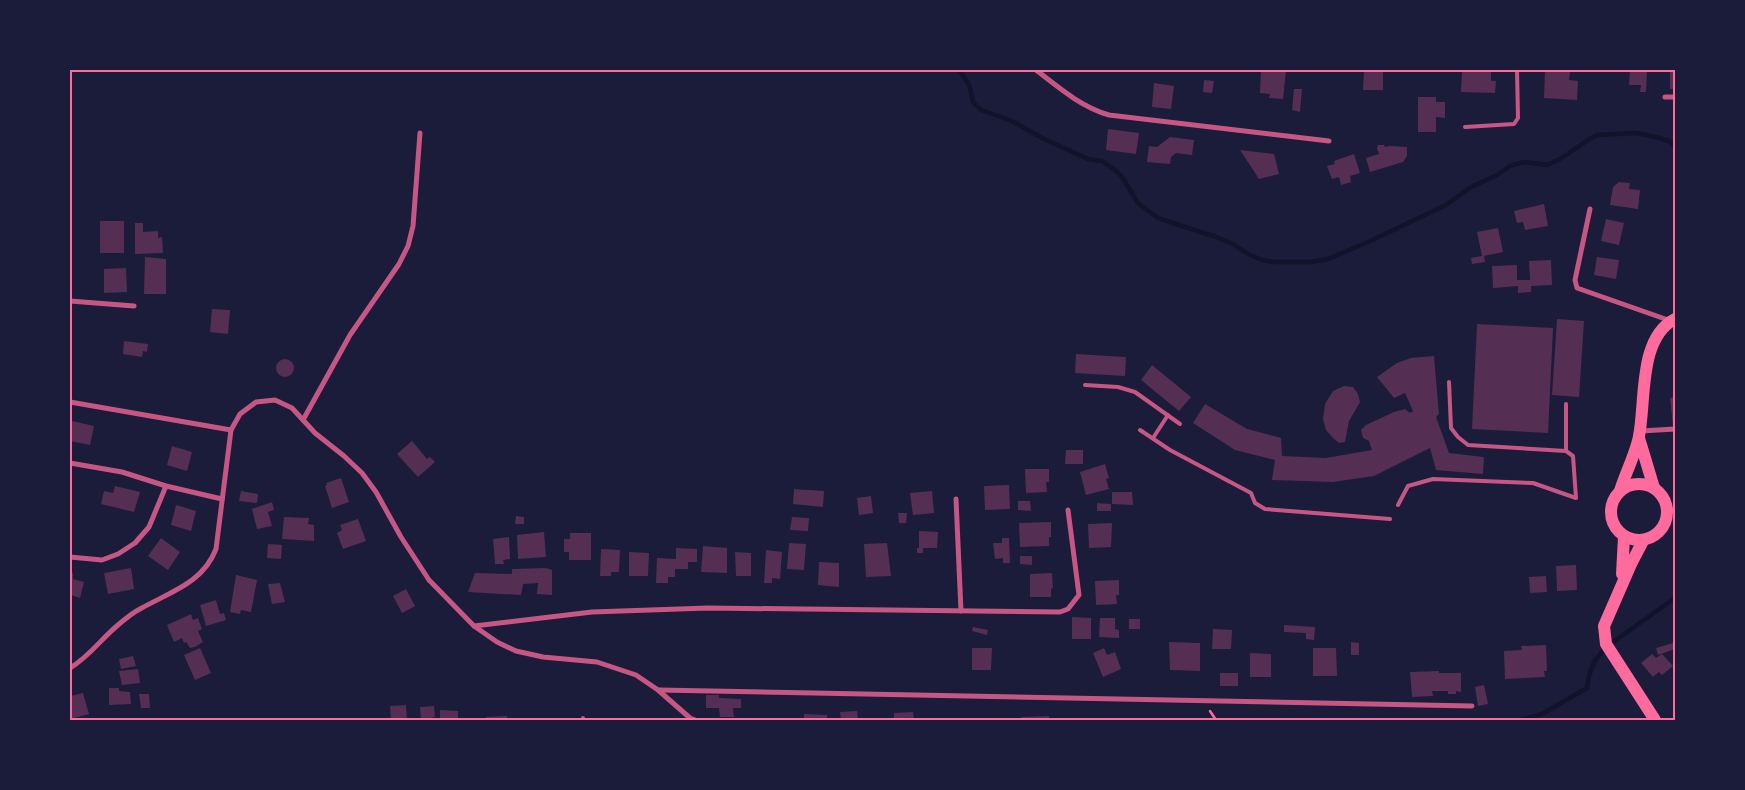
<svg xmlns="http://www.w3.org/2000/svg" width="1745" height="790" viewBox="0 0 1745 790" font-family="Karla,sans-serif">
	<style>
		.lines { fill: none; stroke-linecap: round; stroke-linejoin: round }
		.stream { stroke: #12122b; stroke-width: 4.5 }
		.building { fill: #542f53 }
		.path { stroke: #ff6b9d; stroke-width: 2.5 }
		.service { stroke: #c65784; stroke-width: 4 }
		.minor { stroke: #c65784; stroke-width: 5 }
		.primary { stroke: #ff6b9d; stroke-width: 12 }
		.neatline { fill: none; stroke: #ff6b9d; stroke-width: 2 }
	</style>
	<rect width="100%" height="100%" fill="#1b1b3a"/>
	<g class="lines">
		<!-- stream -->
		<g class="stream">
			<polyline points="959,70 969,84 973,102 981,110 1012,121 1044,139 1088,159 1102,161 1115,170 1122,177 1138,203 1158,218 1216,237 1233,244 1248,254 1262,260 1274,262 1311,262 1328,259 1368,242 1446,205 1471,187 1497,175 1510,166 1524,162 1547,165 1560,159 1588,140 1597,135 1636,133 1656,137 1669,141 1675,146"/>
			<polyline points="1521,720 1542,714 1587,688 1589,676 1594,662 1606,647 1675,598"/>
		</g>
	</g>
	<!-- building -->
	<g class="building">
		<polygon points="1261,70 1286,70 1283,99 1269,98 1270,94 1260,93"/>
		<polygon points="1364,70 1383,70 1383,90 1363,90"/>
		<polygon points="1462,70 1491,70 1491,81 1496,81 1495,93 1461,92"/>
		<polygon points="1630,70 1647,70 1646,92 1640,92 1641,85 1629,85"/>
		<rect x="1670" y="70" width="5" height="19"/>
		<polygon points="1545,71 1570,72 1569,80 1578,81 1577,100 1544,98"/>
		<polygon points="1204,80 1214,81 1212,93 1203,92"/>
		<polygon points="1154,83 1174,86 1171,109 1152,107"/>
		<polygon points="1294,89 1302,89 1300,112 1292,110"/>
		<polygon points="1418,97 1436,97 1436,102 1445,102 1445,118 1436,117 1436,132 1418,132"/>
		<polygon points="1108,129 1139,133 1136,154 1106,150"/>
		<polygon points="1170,137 1194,140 1192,155 1176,153 1171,157 1170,164 1147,162 1149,146 1157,147"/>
		<polygon points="1378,145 1384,145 1385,147 1390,146 1407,147 1407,156 1403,162 1370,172 1366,158 1379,154 1377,148"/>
		<polygon points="1240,150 1274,154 1279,174 1259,179"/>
		<polygon points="1354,154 1360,173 1350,176 1351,182 1341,185 1339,177 1332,179 1327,166 1335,164 1334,161"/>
		<polygon points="1619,182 1630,183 1629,189 1640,190 1638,209 1610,205 1613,187"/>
		<polygon points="1544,204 1548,226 1525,230 1523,222 1517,223 1514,211"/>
		<polygon points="1606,219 1624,223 1619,245 1601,241"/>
		<rect x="100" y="221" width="24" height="32"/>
		<polygon points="135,223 143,223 143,232 158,231 158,238 162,237 163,253 135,254"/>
		<polygon points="1498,228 1503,252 1484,256 1485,262 1472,264 1471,258 1482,256 1477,232"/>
		<polygon points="145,257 166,259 166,294 144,294"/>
		<polygon points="1597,257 1619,260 1616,279 1594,275"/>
		<polygon points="1551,260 1552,285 1531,286 1531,292 1518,293 1518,286 1493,288 1492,266 1517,265 1517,280 1530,280 1529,261"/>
		<polygon points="126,268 127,292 104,293 104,269"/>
		<polygon points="212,309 230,310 228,334 210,332"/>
		<polygon points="1557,319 1584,321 1579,397 1552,395"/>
		<polygon points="1477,324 1553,328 1548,433 1472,429"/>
		<polygon points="124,341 148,344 147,352 143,351 142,357 123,354"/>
		<polygon points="1076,354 1126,357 1125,376 1075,373"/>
		<polygon points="1434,356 1439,414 1436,417 1449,453 1484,457 1483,474 1436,470 1430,448 1374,476 1333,482 1272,480 1275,460 1235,450 1193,423 1205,404 1247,429 1281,438 1282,456 1326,458 1372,450 1369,441 1363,438 1361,430 1366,425 1394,412 1405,409 1410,413 1413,411 1405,393 1394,398 1377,377 1397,363 1411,358"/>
		<circle cx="285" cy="368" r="9"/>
		<polygon points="1152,365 1191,397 1179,411 1141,380"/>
		<polygon points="1344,386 1353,387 1358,394 1360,402 1349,421 1345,442 1339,443 1333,438 1326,430 1323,419 1325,404 1333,391"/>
		<polygon points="1675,397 1675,427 1673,427 1670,398"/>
		<polygon points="72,421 94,426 90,445 70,441"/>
		<polygon points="412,441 427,459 430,457 435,462 418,477 397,454"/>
		<polygon points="172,446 192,452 187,471 167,465"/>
		<polygon points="1066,450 1083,450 1083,464 1065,464"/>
		<polygon points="1105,464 1109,478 1106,479 1109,489 1086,495 1080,472"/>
		<polygon points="1025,469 1049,469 1049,482 1046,482 1047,492 1026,493"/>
		<polygon points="341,478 349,502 332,508 325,486 327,485 326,483"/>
		<polygon points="1009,485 1010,509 985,510 984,486"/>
		<polygon points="115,486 140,492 134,512 101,504 104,491 113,493"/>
		<polygon points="794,489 824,491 823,507 793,504"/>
		<polygon points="241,491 258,494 257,503 239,501"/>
		<polygon points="932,491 934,513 913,515 910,493"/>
		<polygon points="1112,492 1132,492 1133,505 1112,504"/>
		<polygon points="871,496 873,513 859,515 857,498"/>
		<polygon points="1018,501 1030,501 1031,511 1018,510"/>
		<polygon points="272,502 274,510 268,512 272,526 257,529 252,509"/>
		<polygon points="1097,503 1111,504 1111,511 1097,511"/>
		<polygon points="176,505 196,511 191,531 171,525"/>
		<polygon points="898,513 907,513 906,523 899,523"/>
		<polygon points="516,516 524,517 524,524 515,524"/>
		<polygon points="284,517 309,518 308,524 314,525 314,541 282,539"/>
		<polygon points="792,517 809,518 808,531 790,530"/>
		<polygon points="358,519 366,541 343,549 337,533 342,530 340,525"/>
		<polygon points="1051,522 1051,537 1049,537 1049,546 1020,547 1019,523"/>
		<polygon points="1112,523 1111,547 1089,548 1088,524"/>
		<polygon points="919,531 938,532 937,548 923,548 923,553 917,553 917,548 919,548"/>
		<polygon points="544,532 546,557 518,559 517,535"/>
		<polygon points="570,533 591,533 591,560 569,560 569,552 564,552 564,539 570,539"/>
		<polygon points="509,537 510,559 503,560 504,564 495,564 493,539"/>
		<polygon points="161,538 180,552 168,570 148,556"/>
		<polygon points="1002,538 1009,538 1010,563 1003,563 1003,558 995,559 993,543 1002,543"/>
		<polygon points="789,543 806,544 804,570 787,569"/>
		<polygon points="887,543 891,576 866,577 864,544"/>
		<polygon points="268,544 282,545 281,559 267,558"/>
		<polygon points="703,546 727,548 727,573 701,572"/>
		<polygon points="676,548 697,549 697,562 688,562 688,569 675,569 675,577 668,577 668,583 656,583 657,558 676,559"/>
		<polygon points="601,549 620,550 619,572 611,572 611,576 600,576"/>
		<polygon points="766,550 782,552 780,579 772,578 772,583 764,583"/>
		<polygon points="629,552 649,553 648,576 629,576"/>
		<polygon points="735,552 751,553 751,576 736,576"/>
		<polygon points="1020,556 1032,556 1032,565 1020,564"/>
		<polygon points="819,562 839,563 839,587 818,585"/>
		<polygon points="1576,565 1577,590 1557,591 1556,566"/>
		<polygon points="131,568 134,589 108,594 104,573"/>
		<polygon points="546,568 552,570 552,595 537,594 538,583 523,584 521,595 468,592 475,573 512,574 512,569"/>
		<polygon points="70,572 73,573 73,579 84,582 80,598 70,595"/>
		<polygon points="1052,573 1053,588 1051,589 1051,597 1030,597 1030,574"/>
		<polygon points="236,575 257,580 251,612 241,610 240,614 230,612"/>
		<polygon points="1546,576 1547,592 1530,593 1529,577"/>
		<polygon points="1119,580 1119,595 1116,595 1117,604 1096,605 1095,581"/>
		<polygon points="280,583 285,602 272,604 268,584"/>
		<polygon points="406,589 415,606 402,613 393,596"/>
		<polygon points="216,600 220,614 224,613 226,620 206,626 200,605"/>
		<polygon points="191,614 193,620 198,618 202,629 198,631 203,642 195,647 190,648 186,642 184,643 182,638 174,642 167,625"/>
		<polygon points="1072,617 1091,618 1091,639 1072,639"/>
		<polygon points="1100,618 1115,618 1115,629 1119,630 1119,638 1099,637"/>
		<rect x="1129" y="619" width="11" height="10"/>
		<polygon points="1284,625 1315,627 1314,640 1306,639 1306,633 1284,632"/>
		<polygon points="973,627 988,630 987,635 972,631"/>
		<polygon points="1213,629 1232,630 1231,649 1212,649"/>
		<polygon points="1169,642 1200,643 1200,671 1170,670"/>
		<polygon points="1351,642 1359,643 1359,655 1351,655"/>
		<polygon points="1673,643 1675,649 1658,655 1656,648"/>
		<polygon points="1546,645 1547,671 1544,671 1545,677 1505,679 1504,651 1522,650 1521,646"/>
		<polygon points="200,648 211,673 195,680 184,655"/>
		<polygon points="972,648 992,648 991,670 972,670"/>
		<polygon points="1104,648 1107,655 1115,652 1121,669 1103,677 1093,653"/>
		<polygon points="1313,648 1336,648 1337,676 1313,676"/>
		<polygon points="1250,653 1271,654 1271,677 1250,677"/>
		<polygon points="1652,654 1656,658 1662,654 1673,666 1662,675 1659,672 1653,677 1641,663"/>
		<polygon points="133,656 136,666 121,669 119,659"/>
		<polygon points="138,669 140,683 122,685 119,671"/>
		<polygon points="1439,671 1439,673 1461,673 1461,692 1456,691 1456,694 1448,694 1448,691 1432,691 1433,696 1412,697 1410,672"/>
		<rect x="1220" y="673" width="18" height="13"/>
		<polygon points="1484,685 1488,704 1478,706 1475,687"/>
		<polygon points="109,688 119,688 119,691 130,692 131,704 109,705"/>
		<polygon points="83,693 89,714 70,719 70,702 72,701 71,696"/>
		<polygon points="139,694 149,694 150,708 141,708"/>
		<polygon points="706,695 719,695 719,698 741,699 741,708 733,708 734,717 720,717 719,708 706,708"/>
		<polygon points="406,705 407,720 391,720 390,706"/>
		<polygon points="434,706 435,717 430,718 430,720 421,720 420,707"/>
		<polygon points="440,710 458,711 458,720 440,720"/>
		<polygon points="857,711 858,720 841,720 840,712"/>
		<polygon points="913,712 914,720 894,720 894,713"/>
		<polygon points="804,714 827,715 827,720 804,720"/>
		<polygon points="507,716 508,720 486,720 486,717"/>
		<polygon points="1049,716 1049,720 1021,720 1021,717"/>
	</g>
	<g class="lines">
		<!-- path -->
		<polyline class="path" points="1210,711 1216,720"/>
		<!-- service -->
		<g class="service">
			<polyline points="1465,127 1514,124 1518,118 1517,70"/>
			<polyline points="1085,385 1118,387 1135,392 1180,424"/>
			<polyline points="1140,430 1170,450 1251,493 1255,503 1265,509 1390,519"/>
			<polyline points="1153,438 1168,415"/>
			<polyline points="1566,451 1566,404"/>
			<polyline points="1398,505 1408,486 1433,479 1533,483 1576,498 1573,456 1566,451 1468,445 1458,437 1451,428 1449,382"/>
			<polyline points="1667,506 1675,511"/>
			<polyline points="583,720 583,718"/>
		</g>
		<!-- minor -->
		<g class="minor">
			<path d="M1036,70C1058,87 1081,107 1109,115L1329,141"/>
			<polyline points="1665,97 1675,97"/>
			<polyline points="1590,209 1575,280 1577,288 1671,321"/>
			<polyline points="70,301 134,306"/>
			<polyline points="70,402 231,430"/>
			<polyline points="303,420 350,335 399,264 408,246 413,226 420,133"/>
			<polyline points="1641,431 1675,429"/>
			<polyline points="70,463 122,472 166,486 222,499"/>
			<polyline points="956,499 961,611"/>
			<polyline points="70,557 102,560 118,554 135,543 149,527 166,486"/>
			<polyline points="474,626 592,612 708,608 1060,612 1068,609 1079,595 1068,510"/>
			<path d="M70,668C89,657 101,639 118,625C125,619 132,613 140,609C170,592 203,583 216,549L231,430L240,414L256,402L275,400L292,408L315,433L344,456L362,473L376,492L401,537L429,580L474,626L497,642L516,651L543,657L597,662L636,675L658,690L690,718L695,720"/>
			<polyline points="659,690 1472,706"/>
		</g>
		<!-- primary -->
		<g class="primary">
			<polyline points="1639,438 1654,488"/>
			<circle cx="1639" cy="512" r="28"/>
			<path d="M1620,491C1625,474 1636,453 1639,436C1646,401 1638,338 1675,319"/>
			<polyline points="1643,541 1631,564 1604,626 1606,644 1655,720"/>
			<polyline points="1622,574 1624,537"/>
		</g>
	</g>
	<!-- border -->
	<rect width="1745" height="790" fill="none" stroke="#1b1b3a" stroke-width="142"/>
	<rect x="71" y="71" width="1603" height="648" class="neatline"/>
</svg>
